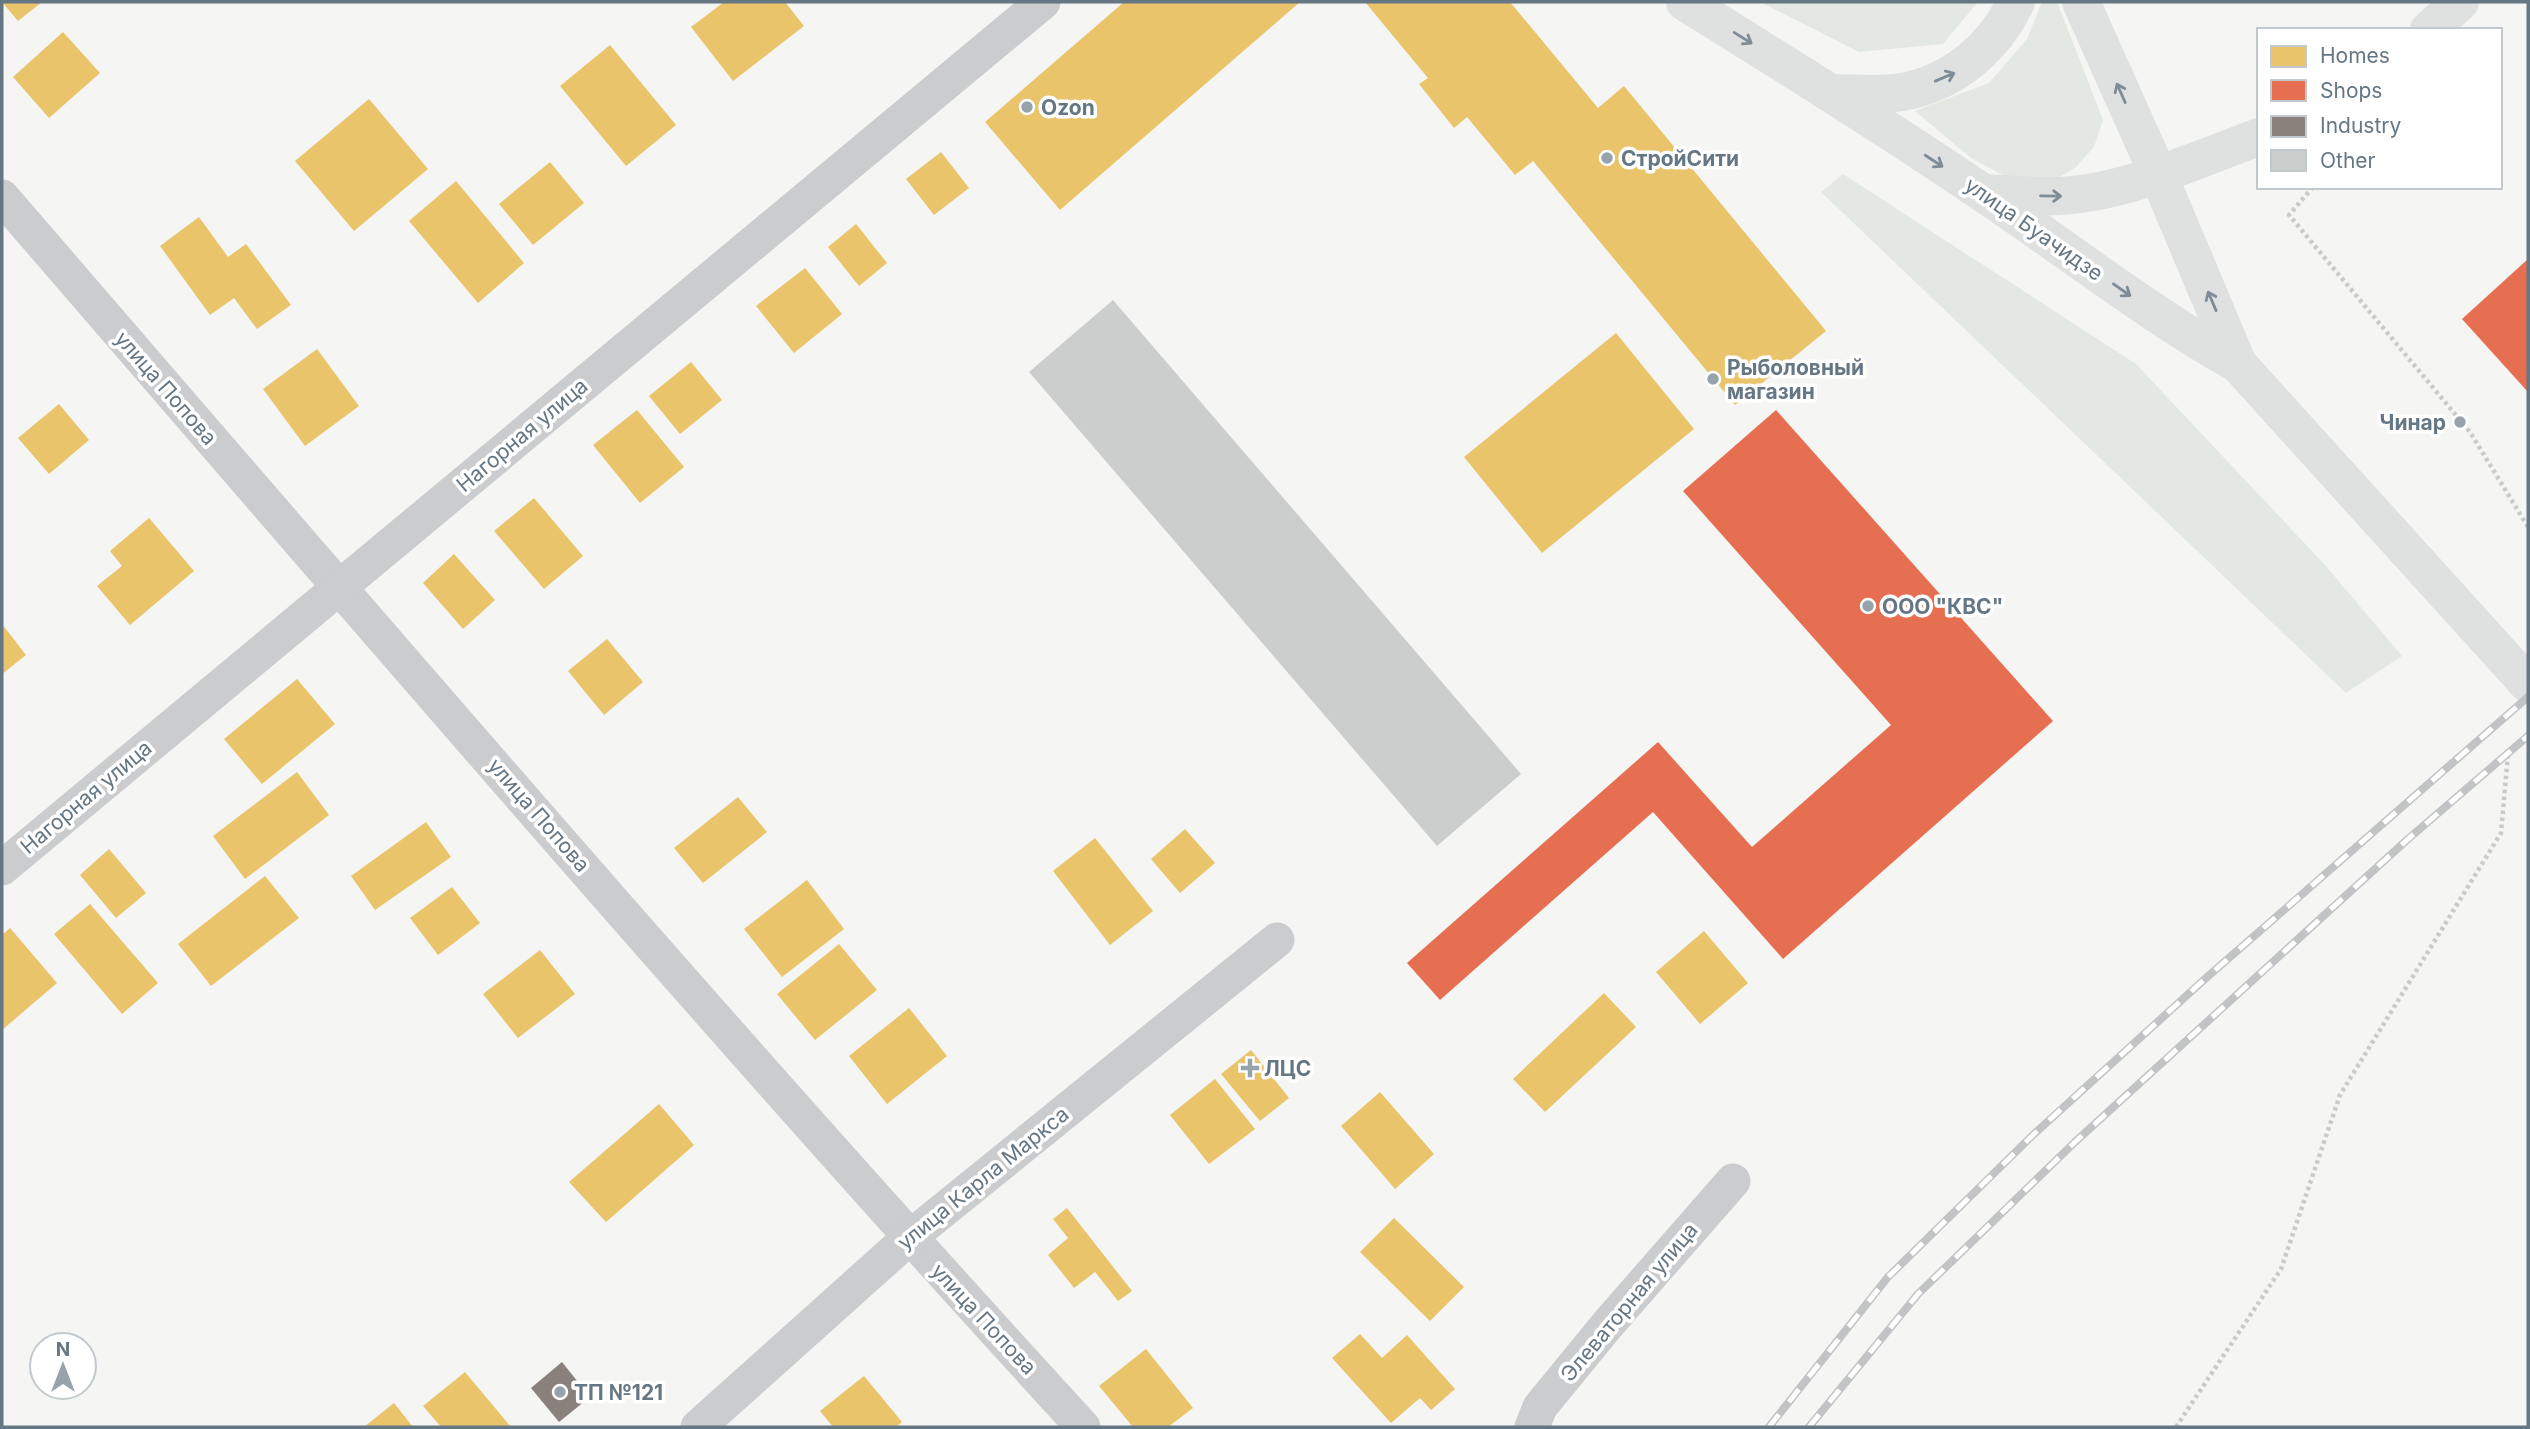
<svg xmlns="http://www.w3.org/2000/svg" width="2530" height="1429" viewBox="0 0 2530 1429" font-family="Inter,sans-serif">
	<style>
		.green { fill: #e4e8e2 }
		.homes { fill: #e9c46a }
		.shops { fill: #e76f51 }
		.industry { fill: #8a817c }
		.building { fill: #cccece }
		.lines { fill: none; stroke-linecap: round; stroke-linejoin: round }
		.path { stroke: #c9caca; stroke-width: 4.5; stroke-dasharray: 3.5 3.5; stroke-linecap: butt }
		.street { stroke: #cacccd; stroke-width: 35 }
		.secondary { stroke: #dfe0e0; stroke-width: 38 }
		.rail-casing { stroke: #c1c3c4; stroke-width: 8 }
		.rail { stroke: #fff; stroke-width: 5; stroke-dasharray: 16; stroke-linecap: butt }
		.oneway { stroke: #7d8c96 }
		.poi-dot { fill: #97a3ab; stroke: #fff; stroke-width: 2.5 }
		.labels { text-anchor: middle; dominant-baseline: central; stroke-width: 7; stroke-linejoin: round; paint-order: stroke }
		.poi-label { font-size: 21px; font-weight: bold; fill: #657784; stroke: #fff; text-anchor: start }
		.street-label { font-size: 21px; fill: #657784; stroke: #fff }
	</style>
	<rect width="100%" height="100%" fill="#f5f5f4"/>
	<!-- green -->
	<g class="green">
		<polygon points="1760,2 1978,2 1943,44 1859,52"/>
		<polygon points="2042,2 2056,2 2060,9 2103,120 2094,147 2075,168 2050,182 2021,185 1971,158 1915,111 1989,83 2027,39"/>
		<polygon points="1843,174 2136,364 2326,566 2402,656 2346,693 1821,192"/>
	</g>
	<!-- homes -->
	<g class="homes">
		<polygon points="2,2 42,2 18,21"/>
		<polygon points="724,2 785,2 804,26 733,81 691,27"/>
		<polygon points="1124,2 1300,2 1060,210 985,122"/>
		<polygon points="1365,2 1510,2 1598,108 1624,86 1826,331 1735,405 1533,161 1515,175 1467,117 1454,128 1419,84 1428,78"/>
		<polygon points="63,32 100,73 49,118 13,77"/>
		<polygon points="610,45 676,125 626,166 560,86"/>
		<polygon points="369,99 428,169 354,231 295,161"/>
		<polygon points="941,152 969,188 934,215 906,179"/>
		<polygon points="550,162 584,203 533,245 499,204"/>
		<polygon points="456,181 524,263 478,303 409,221"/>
		<polygon points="199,217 228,257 246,244 291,305 257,329 234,298 210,315 160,246"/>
		<polygon points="856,224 887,263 859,286 828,247"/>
		<polygon points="805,268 842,314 794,353 756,306"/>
		<polygon points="1616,333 1694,429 1542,553 1464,457"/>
		<polygon points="317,349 359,406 305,446 263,389"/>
		<polygon points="691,362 722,400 680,434 649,396"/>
		<polygon points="59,404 89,440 49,474 18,438"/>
		<polygon points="637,410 684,467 640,503 593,445"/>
		<polygon points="534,498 583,556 544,589 494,531"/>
		<polygon points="149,518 194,571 130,625 97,586 122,566 110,551"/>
		<polygon points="454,554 495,600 463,629 423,583"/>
		<polygon points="2,624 26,655 2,674"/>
		<polygon points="607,639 643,682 604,715 568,671"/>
		<polygon points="297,679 335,724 262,784 224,739"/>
		<polygon points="297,772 329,815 245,879 213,836"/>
		<polygon points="738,797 767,832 703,883 674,848"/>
		<polygon points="426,822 451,857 375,910 351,876"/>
		<polygon points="1185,829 1215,863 1180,893 1151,859"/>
		<polygon points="1095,838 1153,911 1110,945 1053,871"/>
		<polygon points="109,849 146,893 116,918 80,875"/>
		<polygon points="265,876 299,918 211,986 178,944"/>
		<polygon points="807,880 844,929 782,977 744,929"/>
		<polygon points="452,887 480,923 438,955 410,918"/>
		<polygon points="90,904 158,983 122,1014 54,934"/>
		<polygon points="10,928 57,983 2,1030 2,935"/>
		<polygon points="1704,931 1748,983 1700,1024 1656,972"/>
		<polygon points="839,944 877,990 815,1040 777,994"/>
		<polygon points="540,950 575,994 518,1038 483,994"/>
		<polygon points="1604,993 1636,1027 1545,1112 1513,1079"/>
		<polygon points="909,1008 947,1056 887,1104 849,1056"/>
		<polygon points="1251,1050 1289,1098 1260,1121 1221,1074"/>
		<polygon points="1215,1079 1255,1129 1209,1164 1170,1115"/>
		<polygon points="1380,1092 1434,1154 1395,1189 1341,1126"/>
		<polygon points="659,1104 694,1145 606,1222 569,1182"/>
		<polygon points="1067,1208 1132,1291 1118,1301 1095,1272 1074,1288 1048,1255 1068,1238 1053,1219"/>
		<polygon points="1394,1218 1464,1287 1430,1321 1360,1252"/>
		<polygon points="1360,1334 1382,1358 1407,1335 1455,1389 1431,1410 1420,1398 1391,1423 1332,1358"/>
		<polygon points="1146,1349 1193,1408 1168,1427 1133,1427 1099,1386"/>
		<polygon points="465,1372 511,1427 441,1427 423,1406"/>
		<polygon points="864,1376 902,1422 896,1427 833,1427 820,1411"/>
		<polygon points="394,1403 413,1427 364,1427"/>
	</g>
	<!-- shops -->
	<g class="shops">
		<polygon points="2528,259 2528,392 2462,319"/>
		<polygon points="1776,410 2053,721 1783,959 1653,812 1440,1000 1407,963 1658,742 1752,847 1891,725 1683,491"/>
	</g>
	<!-- industry -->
	<polygon class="industry" points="562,1362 590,1397 559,1422 531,1388"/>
	<!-- building -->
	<polygon class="building" points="1113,300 1521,774 1437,846 1029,372"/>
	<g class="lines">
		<!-- path -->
		<g class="path">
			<polyline points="2313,187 2289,215 2470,432 2528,527"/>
			<polyline points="2176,1427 2281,1269 2340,1095 2501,833 2508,754"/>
		</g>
		<!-- street -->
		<g class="street">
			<path d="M2,197C359,610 714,1025 1083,1427"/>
			<polyline points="2,868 1043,2"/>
			<polyline points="698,1427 909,1238 1277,940"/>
			<polyline points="1532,1427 1540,1407 1608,1324 1733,1181"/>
		</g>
		<!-- secondary -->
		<g class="secondary">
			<path d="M1685,2C1785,64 1886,127 1983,193C2068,250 2149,314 2238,364L2528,684"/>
			<polyline points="2081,2 2158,174 2238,364"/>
			<polyline points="2429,30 2460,2"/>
			<path d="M1831,93C1853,93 1879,96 1902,92C1953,83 1994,48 2016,2"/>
			<path d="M1983,193C2008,194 2034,197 2058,196C2123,194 2198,159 2259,137"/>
		</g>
		<!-- rail casing -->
		<g class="rail-casing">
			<g id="rail">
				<polyline points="1769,1427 1888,1277 2034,1134 2206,978 2528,697"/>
				<polyline points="1809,1427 1918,1294 2075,1142 2408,839 2528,736"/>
			</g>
		</g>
		<!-- rail -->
		<use href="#rail" class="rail"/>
	</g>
	<!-- one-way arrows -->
	<defs><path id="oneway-shaft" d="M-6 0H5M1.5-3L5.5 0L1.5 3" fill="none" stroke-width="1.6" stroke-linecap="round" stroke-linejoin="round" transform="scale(1.75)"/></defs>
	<g class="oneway">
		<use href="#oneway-shaft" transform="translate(1743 38) rotate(32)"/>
		<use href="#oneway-shaft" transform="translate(1945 77) rotate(-23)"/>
		<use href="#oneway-shaft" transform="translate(2121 93) rotate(-114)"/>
		<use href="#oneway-shaft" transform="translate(1934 161) rotate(33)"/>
		<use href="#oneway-shaft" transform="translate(2051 196) rotate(1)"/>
		<use href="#oneway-shaft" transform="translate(2122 290) rotate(35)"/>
		<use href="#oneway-shaft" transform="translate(2212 301) rotate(-113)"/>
	</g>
	<!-- markers -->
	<g class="poi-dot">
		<circle cx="1027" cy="107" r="7"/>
		<circle cx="1607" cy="158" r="7"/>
		<circle cx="1713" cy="379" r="7"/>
		<circle cx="2460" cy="422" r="7"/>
		<circle cx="1868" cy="606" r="7"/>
		<path d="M1246.5 1057.5h7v7h7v7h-7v7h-7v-7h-7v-7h7z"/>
		<circle cx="560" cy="1392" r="7"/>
	</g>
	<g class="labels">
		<!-- poi labels -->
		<g class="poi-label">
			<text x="1041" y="107">Ozon</text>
			<text x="1621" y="158">СтройСити</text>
			<text x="1727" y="367">Рыболовный<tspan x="1727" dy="24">магазин</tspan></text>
			<text x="2446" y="422" text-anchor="end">Чинар</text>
			<text x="1882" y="606">ООО "КВС"</text>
			<text x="1264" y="1068">ЛЦС</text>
			<text x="574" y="1392">ТП №121</text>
		</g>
		<!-- street labels -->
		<g class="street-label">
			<text transform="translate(2034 229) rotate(35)">улица Буачидзе</text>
			<text transform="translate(166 388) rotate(49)">улица Попова</text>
			<text transform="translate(522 435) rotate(-40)">Нагорная улица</text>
			<text transform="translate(86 797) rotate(-40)">Нагорная улица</text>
			<text transform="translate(539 815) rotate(49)">улица Попова</text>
			<text transform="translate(983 1178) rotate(-39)">улица Карла Маркса</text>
			<text transform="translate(1629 1302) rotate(-50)">Элеваторная улица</text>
			<text transform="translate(984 1319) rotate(47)">улица Попова</text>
		</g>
	</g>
	<!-- border -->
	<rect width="2530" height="1429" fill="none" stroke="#657784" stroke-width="7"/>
	<!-- legend -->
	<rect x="2257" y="28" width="245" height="161" fill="#ffffff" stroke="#c1c9ce" stroke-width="2"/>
	<rect x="2271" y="46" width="35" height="21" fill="#e9c46a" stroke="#c1c9ce" stroke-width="2"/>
	<text x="2320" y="63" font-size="21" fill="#657784">Homes</text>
	<rect x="2271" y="80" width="35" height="21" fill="#e76f51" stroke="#c1c9ce" stroke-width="2"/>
	<text x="2320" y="98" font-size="21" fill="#657784">Shops</text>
	<rect x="2271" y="116" width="35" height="21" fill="#8a817c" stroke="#c1c9ce" stroke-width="2"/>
	<text x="2320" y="133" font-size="21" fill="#657784">Industry</text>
	<rect x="2271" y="150" width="35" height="21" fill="#cccece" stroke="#c1c9ce" stroke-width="2"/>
	<text x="2320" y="168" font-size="21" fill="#657784">Other</text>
	<!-- north arrow -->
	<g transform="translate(63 1366)"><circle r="33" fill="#ffffff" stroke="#c1c9ce" stroke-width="2"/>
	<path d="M0-5L12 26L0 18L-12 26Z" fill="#97a3ab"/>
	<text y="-10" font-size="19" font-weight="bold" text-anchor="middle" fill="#657784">N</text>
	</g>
</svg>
